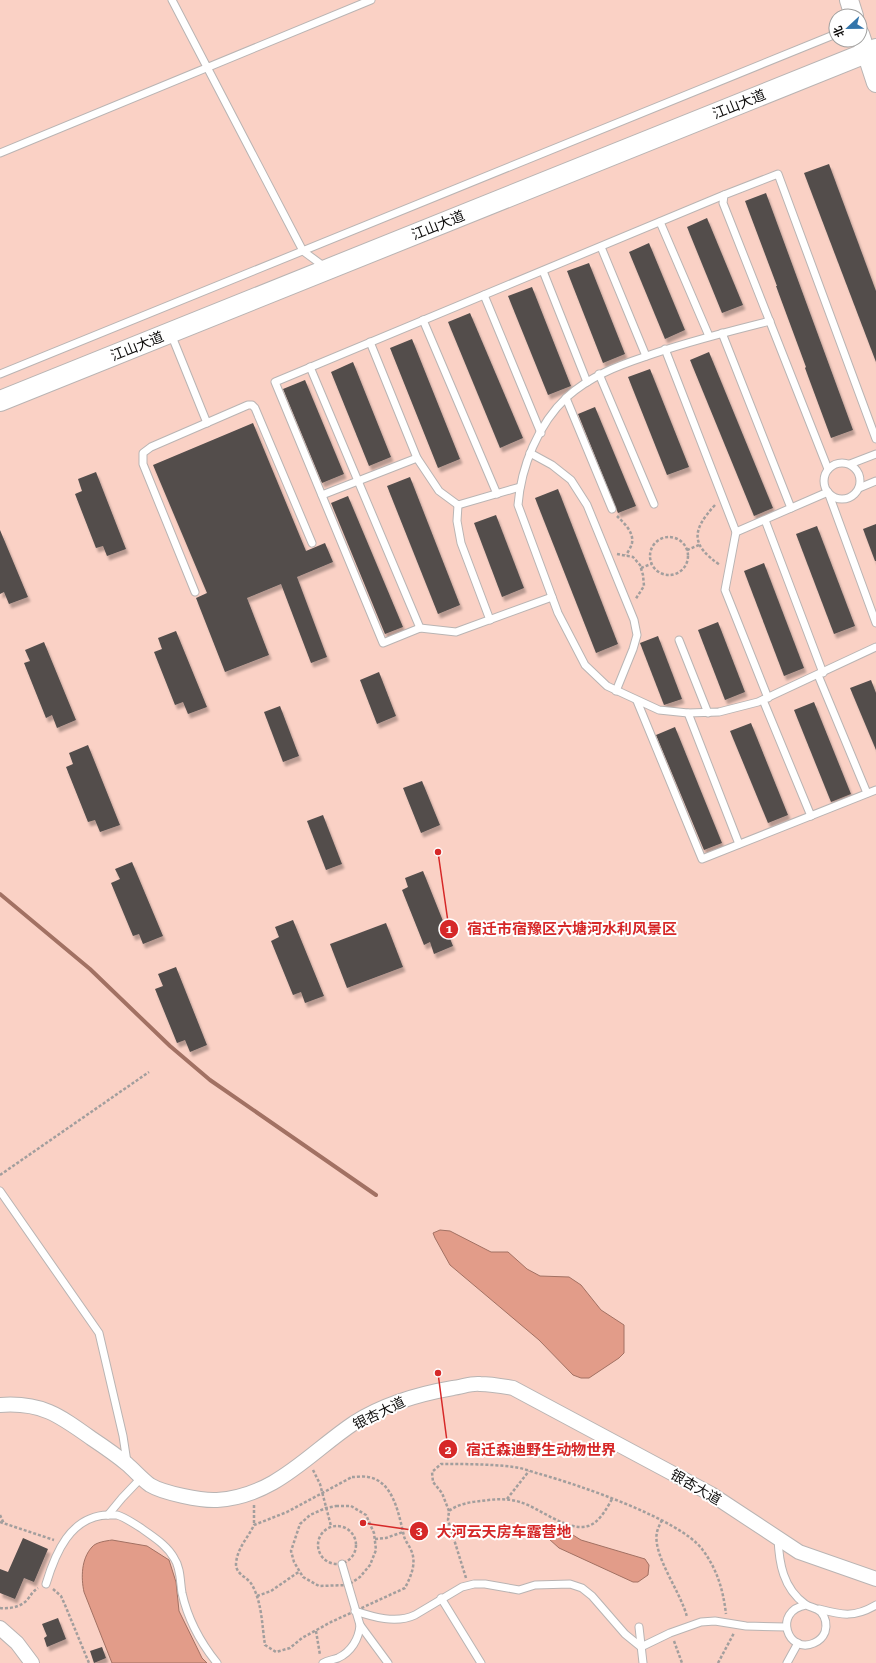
<svg xmlns="http://www.w3.org/2000/svg" width="876" height="1663" viewBox="0 0 876 1663" font-family="'Roboto Serif','Noto Sans SC',serif">
	<style>
		.green { fill: #fad1c5; fill-rule: evenodd }
		.water { fill: #e29c89; stroke: #a27163 }
		.lines { fill: none; stroke-linecap: round; stroke-linejoin: round }
		.stream { stroke: #a27163; stroke-width: 4 }
		.building { fill: #524d4c; filter: url(#shadow) }
		.service-casing { stroke: #b9b4b3; stroke-width: 9 }
		.minor-casing { stroke: #b9b4b3; stroke-width: 16 }
		.tertiary-casing { stroke: #b9b4b3; stroke-width: 20 }
		.secondary-casing { stroke: #b9b4b3; stroke-width: 22 }
		.path { stroke: #a29e9d; stroke-width: 2.5; stroke-dasharray: 3 2; stroke-linecap: butt }
		.service { stroke: #fff; stroke-width: 7 }
		.minor { stroke: #fff; stroke-width: 14 }
		.tertiary { stroke: #fff; stroke-width: 18 }
		.secondary { stroke: #fff; stroke-width: 20 }
		.labels { text-anchor: middle; dominant-baseline: central; stroke-width: 4; stroke-linejoin: round; paint-order: stroke }
		.street-label { font-size: 14px; fill: #0d0c0b; stroke: #fff }
		.leader { fill: none; stroke: #d62828; stroke-width: 1.5 }
		.callout-dot { fill: #d62828; stroke: #fff; stroke-width: 1.5 }
		.mark-label { font-size: 12px; text-anchor: middle; font-weight: bold; fill: #fff }
		.callout-label { font-size: 15px; text-anchor: middle; font-weight: bold; fill: #d62828; stroke: #fff; stroke-width: 4; stroke-linejoin: round; paint-order: stroke }
	</style>
	<defs>
		<filter id="shadow"><feDropShadow dx="2.5" dy="4.5" stdDeviation="1" flood-color="#0004"/></filter>
	</defs>
	<rect width="100%" height="100%" fill="#fbf6f4"/>
	<!-- green -->
	<path class="green" d="M0,0H876V1663H0ZM836,16H860V40H836Z"/>
	<!-- water -->
	<g class="water">
		<polygon points="440,1230 450,1231 491,1252 508,1252 527,1269 540,1276 569,1277 581,1285 601,1310 624,1325 624,1353 619,1358 589,1378 581,1378 573,1375 539,1340 450,1265 435,1238 433,1233"/>
		<polygon points="555,1524 581,1540 645,1559 649,1565 648,1575 638,1582 633,1582 559,1548 549,1539 547,1528"/>
		<path d="M112,1540L147,1546L169,1560L176,1582L179,1611L202,1658L207,1663H112L84,1592C81,1578 81,1559 92,1547C96,1542 106,1541 112,1540Z"/>
	</g>
	<g class="lines">
		<!-- stream -->
		<polyline class="stream" points="0,894 90,969 170,1046 210,1080 376,1195"/>
	</g>
	<!-- building -->
	<g class="building">
		<polygon points="829,164 876,291 876,362 804,173"/>
		<polygon points="766,193 853,430 831,438 805,368 806,367 776,286 777,286 745,201"/>
		<polygon points="707,218 743,305 722,313 687,227"/>
		<polygon points="649,243 685,330 665,339 629,252"/>
		<polygon points="589,263 625,354 603,363 567,271"/>
		<polygon points="532,287 571,386 548,395 508,296"/>
		<polygon points="470,313 523,438 500,448 448,322"/>
		<polygon points="412,339 460,459 438,468 390,348"/>
		<polygon points="709,352 773,508 754,516 690,360"/>
		<polygon points="353,362 391,457 369,466 331,372"/>
		<polygon points="650,369 689,467 667,475 628,377"/>
		<polygon points="305,380 344,474 322,483 283,389"/>
		<polygon points="595,407 636,506 618,513 578,414"/>
		<polygon points="253,423 306,551 325,543 333,562 297,577 327,657 311,663 281,584 247,598 269,655 225,672 196,598 207,593 153,465"/>
		<polygon points="96,472 126,549 107,556 103,546 96,548 75,494 82,491 78,479"/>
		<polygon points="410,477 460,605 438,614 387,486"/>
		<polygon points="558,489 618,644 596,653 535,498"/>
		<polygon points="348,496 403,627 385,634 331,503"/>
		<polygon points="496,515 524,588 502,597 474,523"/>
		<polygon points="876,524 876,561 875,561 863,529"/>
		<polygon points="817,526 855,626 834,634 796,534"/>
		<polygon points="0,530 28,597 9,604 4,592 0,594"/>
		<polygon points="764,563 804,668 784,676 744,571"/>
		<polygon points="718,622 745,692 725,700 698,630"/>
		<polygon points="176,631 207,707 188,714 183,702 175,705 154,652 162,649 158,638"/>
		<polygon points="658,636 682,699 664,705 640,643"/>
		<polygon points="44,642 76,720 57,728 52,715 46,718 24,663 30,661 25,650"/>
		<polygon points="379,672 396,716 377,724 360,680"/>
		<polygon points="871,680 876,693 876,750 850,688"/>
		<polygon points="814,702 851,794 831,802 794,710"/>
		<polygon points="280,706 299,756 283,762 264,712"/>
		<polygon points="751,723 788,815 768,823 730,731"/>
		<polygon points="675,727 722,843 704,850 656,735"/>
		<polygon points="88,745 120,825 100,832 95,820 88,822 66,767 73,764 69,753"/>
		<polygon points="422,781 440,825 421,833 403,788"/>
		<polygon points="323,815 342,864 326,870 307,821"/>
		<polygon points="132,862 163,936 143,944 139,934 133,936 111,883 120,879 115,869"/>
		<polygon points="423,871 453,946 434,954 430,942 424,945 402,890 408,887 405,878"/>
		<polygon points="293,920 324,996 305,1003 301,992 293,995 271,941 279,937 275,927"/>
		<polygon points="386,923 403,967 347,988 330,944"/>
		<polygon points="176,967 207,1045 190,1052 185,1040 177,1043 155,989 163,986 158,974"/>
		<polygon points="23,1538 48,1549 34,1582 24,1578 15,1599 0,1593 0,1569 8,1572"/>
		<polygon points="58,1618 66,1639 47,1647 44,1638 47,1636 42,1624"/>
		<polygon points="102,1647 106,1658 94,1663 90,1651"/>
	</g>
	<g class="lines">
		<!-- service casing -->
		<g class="service-casing">
			<g id="service">
				<polyline points="172,0 303,251 326,268"/>
				<polyline points="0,153 371,0"/>
				<polyline points="660,222 709,336"/>
				<polyline points="601,247 646,356"/>
				<polyline points="543,271 587,382"/>
				<polyline points="484,295 541,433"/>
				<polyline points="423,320 497,494"/>
				<path d="M770,321C727,332 685,342 644,357C617,366 589,377 567,397C538,424 521,467 518,505L558,613L585,665L607,686L659,710L688,713L719,712L758,702L876,647"/>
				<polyline points="722,333 791,508"/>
				<polyline points="171,334 207,423"/>
				<polyline points="370,342 417,458 439,491 458,505 520,487"/>
				<polyline points="665,349 736,532 725,590 768,698"/>
				<polyline points="310,367 420,628"/>
				<polyline points="0,374 836,34"/>
				<polyline points="599,374 654,504"/>
				<polyline points="566,398 612,509"/>
				<polyline points="530,453 552,465 571,480 587,505 634,620 637,635 633,649 616,691"/>
				<circle cx="842" cy="481" r="18"/>
				<polyline points="850,464 876,454"/>
				<polyline points="828,469 723,203 724,195 778,174 876,439"/>
				<polyline points="859,488 876,481"/>
				<polyline points="322,495 417,458"/>
				<polyline points="458,505 457,521 461,543 490,620"/>
				<polyline points="765,520 823,673"/>
				<polyline points="736,532 828,492 876,623"/>
				<polyline points="195,592 143,464 143,453 151,447 248,405 252,405 255,408 312,543"/>
				<polyline points="552,597 456,632 420,628 383,643 275,382 724,195"/>
				<polyline points="679,640 708,713"/>
				<polyline points="818,675 867,793"/>
				<polyline points="763,700 811,816"/>
				<polyline points="637,701 702,859 876,790"/>
				<polyline points="688,713 739,844"/>
				<polyline points="0,1191 99,1333 123,1436 127,1462"/>
				<polyline points="108,1515 122,1498 142,1477"/>
				<path d="M778,1538C779,1563 783,1588 805,1604C810,1608 816,1607 821,1612C826,1618 827,1625 825,1632C823,1637 819,1641 814,1643C788,1655 772,1611 806,1605"/>
				<path d="M46,1584C55,1554 70,1516 108,1515C110,1515 114,1515 117,1515C125,1517 134,1524 141,1528C153,1537 167,1545 174,1558C181,1568 180,1582 182,1593C188,1620 200,1642 217,1663"/>
				<polyline points="441,1598 481,1663"/>
				<path d="M819,1609C842,1615 854,1618 876,1605"/>
				<path d="M355,1611C373,1617 396,1624 415,1615L462,1587L474,1584H485L519,1590L535,1585L570,1584L582,1588L592,1596L625,1634L641,1647L670,1633L701,1622L715,1621L746,1626L786,1627"/>
				<polyline points="360,1625 388,1663"/>
				<polyline points="639,1627 643,1663"/>
				<path d="M323,1663C328,1660 333,1660 338,1658C351,1652 359,1639 360,1625L342,1564"/>
				<polyline points="787,1663 798,1643"/>
			</g>
		</g>
		<!-- minor casing -->
		<g class="minor-casing">
			<g id="minor">
				<path d="M0,1405C41,1402 59,1415 91,1438C103,1446 116,1455 127,1464C135,1471 142,1479 150,1485C163,1493 202,1501 217,1500C276,1496 309,1453 354,1423C384,1404 418,1394 453,1388C462,1387 471,1383 480,1384C491,1384 502,1386 513,1388L711,1494L799,1552L876,1579"/>
				<polyline points="0,1628 17,1643 32,1663"/>
			</g>
		</g>
		<!-- tertiary casing -->
		<g class="tertiary-casing">
			<g id="tertiary">
				<polyline points="849,0 854,16"/>
				<polyline points="860,34 876,83"/>
			</g>
		</g>
		<!-- secondary casing -->
		<g class="secondary-casing">
			<polyline id="secondary" points="0,401 876,49"/>
		</g>
		<!-- path -->
		<g class="path">
			<path d="M715,505C691,531 691,545 720,565"/>
			<path d="M617,516C624,523 634,532 632,543C631,547 628,552 626,555"/>
			<circle cx="669" cy="556" r="19"/>
			<polyline points="687,550 699,545"/>
			<polyline points="617,554 633,557 640,565 643,575 644,586 635,600"/>
			<polyline points="641,568 651,564"/>
			<polyline points="0,1175 149,1072"/>
			<polyline points="313,1470 320,1484 331,1526"/>
			<path d="M352,1477C357,1477 363,1476 368,1477C394,1481 399,1516 404,1536C405,1541 409,1545 411,1550C417,1563 411,1576 405,1588L331,1622L302,1638L290,1648L276,1652L265,1645C262,1626 262,1602 252,1585C248,1577 236,1575 236,1564C237,1548 248,1538 254,1525L287,1512Z"/>
			<polyline points="507,1499 529,1471"/>
			<polyline points="254,1505 254,1525"/>
			<polygon points="336,1506 351,1506 366,1515 374,1533 376,1550 370,1565 360,1577 348,1585 319,1586 303,1577 294,1562 291,1551 300,1524 310,1515 326,1508"/>
			<path d="M449,1511L442,1493L433,1482L432,1472L441,1464C465,1464 490,1464 514,1467C523,1468 532,1472 540,1474C579,1485 679,1519 702,1549C717,1569 723,1589 726,1614"/>
			<polyline points="0,1515 4,1524"/>
			<path d="M662,1520C660,1524 658,1528 657,1532C652,1555 681,1592 687,1617"/>
			<polyline points="0,1522 54,1540"/>
			<circle cx="337" cy="1545" r="19"/>
			<polyline points="375,1539 386,1538 403,1532"/>
			<path d="M466,1578L448,1520L449,1511C458,1504 470,1502 481,1501C494,1499 507,1498 520,1502C540,1508 567,1532 588,1526C599,1523 607,1508 612,1499"/>
			<polyline points="53,1589 61,1596 65,1605 89,1663"/>
			<polyline points="257,1596 271,1591 300,1571"/>
			<path d="M0,1608C9,1609 21,1607 27,1600C31,1595 33,1591 38,1588"/>
			<polyline points="316,1631 320,1655"/>
			<polyline points="674,1641 682,1663"/>
			<polyline points="718,1663 734,1633"/>
		</g>
		<!-- service -->
		<use href="#service" class="service"/>
		<!-- minor -->
		<use href="#minor" class="minor"/>
		<!-- tertiary -->
		<use href="#tertiary" class="tertiary"/>
		<!-- secondary -->
		<use href="#secondary" class="secondary"/>
	</g>
	<g class="labels">
		<!-- street labels -->
		<g class="street-label">
			<text transform="translate(739 104) rotate(-22)">江山大道</text>
			<text transform="translate(438 225) rotate(-22)">江山大道</text>
			<text transform="translate(137 346) rotate(-22)">江山大道</text>
			<text transform="translate(379 1413) rotate(-26)">银杏大道</text>
			<text transform="translate(696 1487) rotate(30)">银杏大道</text>
		</g>
	</g>
	<!-- callouts -->
	<path class="leader" d="M438 852L449 929M438 1373L448 1449M363 1523L419 1531"/>
	<g class="callout-dot">
		<circle cx="438" cy="852" r="4"/>
		<circle cx="438" cy="1373" r="4"/>
		<circle cx="363" cy="1523" r="4"/>
		<circle cx="449" cy="929" r="10"/>
		<circle cx="448" cy="1449" r="10"/>
		<circle cx="419" cy="1531" r="10"/>
	</g>
	<g class="mark-label">
		<text x="449" y="933">1</text>
		<text x="448" y="1454">2</text>
		<text x="419" y="1535">3</text>
	</g>
	<g class="callout-label">
		<text x="572" y="934">宿迁市宿豫区六塘河水利风景区</text>
		<text x="541" y="1455">宿迁森迪野生动物世界</text>
		<text x="504" y="1537">大河云天房车露营地</text>
	</g>
	<!-- north arrow -->
	<g transform="translate(848 28) rotate(248)"><circle r="19" fill="#ffffff" stroke="#9e9e9d"/>
	<path d="M0-3L7 15L0 10L-7 15Z" fill="#3375ab"/>
	<text y="-6" font-size="11" font-weight="bold" text-anchor="middle" fill="#0d0c0b">北</text>
	</g>
</svg>
